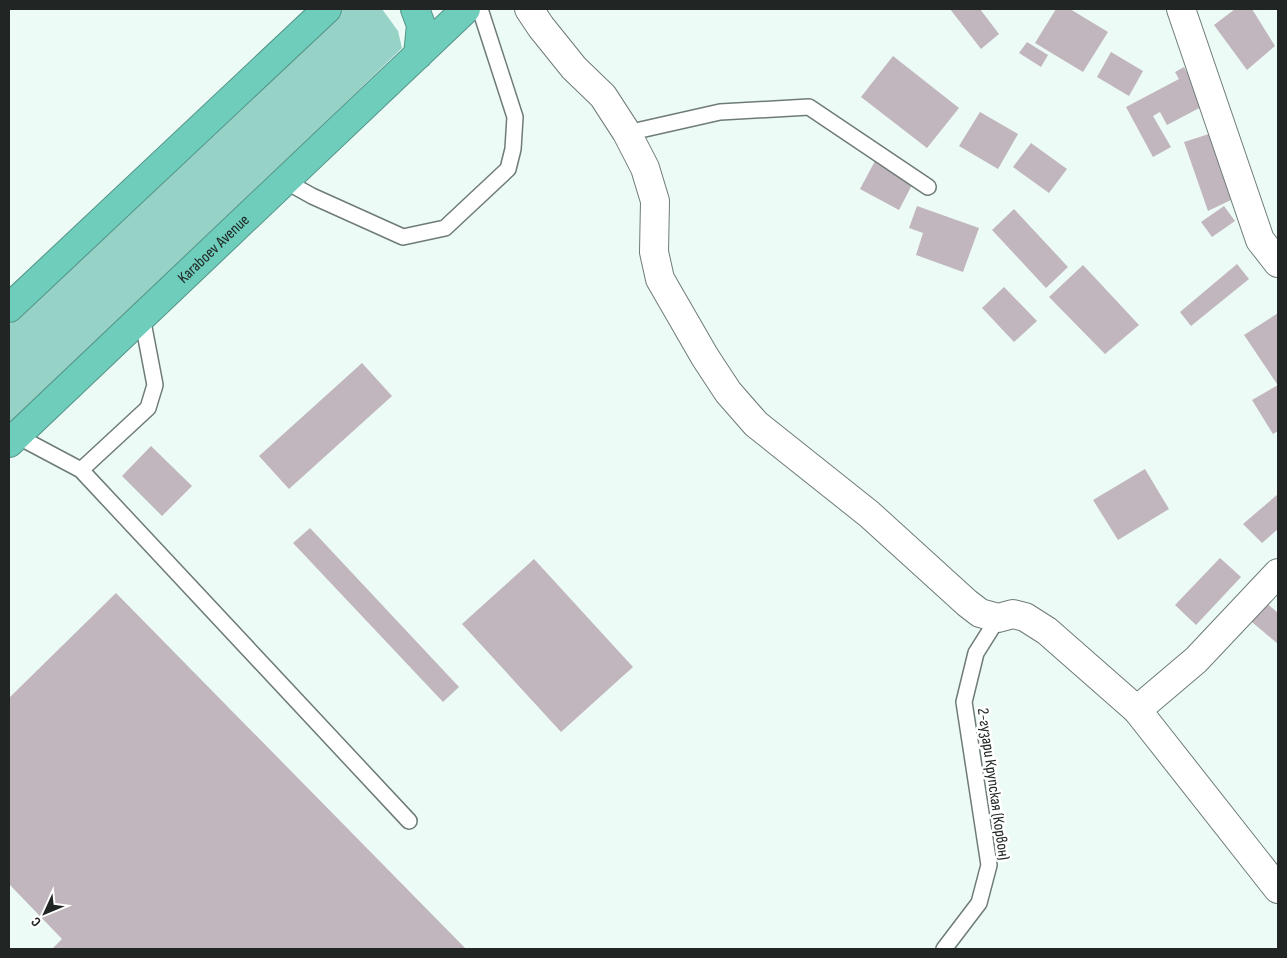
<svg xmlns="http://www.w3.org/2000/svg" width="1287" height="958" viewBox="0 0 1287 958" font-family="'Sofia Sans Condensed',sans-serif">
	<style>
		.green { fill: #96d2c6 }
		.building { fill: #c1b6bd }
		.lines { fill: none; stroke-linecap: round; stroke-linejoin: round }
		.lane-casing { stroke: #6e7b78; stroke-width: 18 }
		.street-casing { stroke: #6e7b78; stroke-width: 30 }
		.highway-casing { stroke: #539386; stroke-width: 30 }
		.lane { stroke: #fff; stroke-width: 15 }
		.street { stroke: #fff; stroke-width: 28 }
		.highway { stroke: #6ecdbb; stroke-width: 28 }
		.labels { text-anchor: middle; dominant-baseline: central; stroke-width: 5; stroke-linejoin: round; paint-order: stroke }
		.street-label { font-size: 16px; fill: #212624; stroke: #fff }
	</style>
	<rect width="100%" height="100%" fill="#edfbf7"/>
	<!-- green -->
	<polygon class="green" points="337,9 382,9 398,31 402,48 9,430 9,325"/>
	<!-- building -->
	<g class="building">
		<polygon points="950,9 980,9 999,34 981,49"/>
		<polygon points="1056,9 1070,9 1108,32 1083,72 1035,43"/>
		<polygon points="1235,9 1252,9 1275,46 1247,70 1214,25"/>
		<polygon points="1027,42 1048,55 1041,67 1019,53"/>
		<polygon points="1111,52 1143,71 1129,96 1097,77"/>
		<polygon points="893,56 959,108 927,148 861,97"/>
		<polygon points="1184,67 1205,105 1167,125 1160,112 1153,116 1171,147 1153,157 1126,107 1179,79 1175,72"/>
		<polygon points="980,112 1018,134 998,169 959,146"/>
		<polygon points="1212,133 1235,198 1208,211 1184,142"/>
		<polygon points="1031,143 1067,169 1049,193 1013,167"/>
		<polygon points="875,161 914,181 899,210 860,189"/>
		<polygon points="917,206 979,228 963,272 916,255 923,233 909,228"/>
		<polygon points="1224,206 1235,221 1212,237 1201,222"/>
		<polygon points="1014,209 1068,267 1046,288 992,230"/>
		<polygon points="1237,264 1249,279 1191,326 1180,312"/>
		<polygon points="1083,265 1139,325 1105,354 1049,297"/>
		<polygon points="1004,287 1037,321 1014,342 982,308"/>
		<polygon points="1278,313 1278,383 1277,384 1244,335"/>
		<polygon points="362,363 392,396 289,489 259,456"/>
		<polygon points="1278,385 1278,431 1273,434 1252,400"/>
		<polygon points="151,446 192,486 162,516 122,476"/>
		<polygon points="1145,469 1169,509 1118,540 1093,500"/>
		<polygon points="1278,494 1278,529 1262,543 1243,524"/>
		<polygon points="310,528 459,687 443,702 293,543"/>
		<polygon points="1220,558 1241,577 1196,625 1175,605"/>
		<polygon points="534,559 633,667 561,732 462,624"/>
		<polygon points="116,593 466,949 52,949 62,939 9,884 9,698"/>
		<polygon points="1261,598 1278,613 1278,644 1246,617"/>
	</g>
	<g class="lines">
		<!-- lane casing -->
		<g class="lane-casing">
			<g id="lane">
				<polyline points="627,133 720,112 809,107 928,187"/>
				<polyline points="285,181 312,196 403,237 445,228 508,169 513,149 515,117 480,9"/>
				<polyline points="17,436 81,470 409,821"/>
				<polyline points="81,470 148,408 155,385 142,317"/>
				<polyline points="944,949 979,903 989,865 964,702 976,653 998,618"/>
			</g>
		</g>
		<!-- street casing -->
		<g class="street-casing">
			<g id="street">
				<polyline points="529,9 541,27 574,68 603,96 627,133 645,168 655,201 654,252 660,279 705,357 728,392 756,424 869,514 967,603 980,613 998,618 1013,614 1025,617 1047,631 1137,710 1278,889"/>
				<polyline points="1181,9 1260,240 1278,263"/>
				<polyline points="1137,710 1196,660 1278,573"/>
			</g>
		</g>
		<!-- highway casing -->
		<g class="highway-casing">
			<g id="highway">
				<polyline points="415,9 421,25 418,55"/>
				<polyline points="9,308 327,9"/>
				<path id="s1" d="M9,443L466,9"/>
			</g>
		</g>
		<!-- lane -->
		<use href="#lane" class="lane"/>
		<!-- street -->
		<use href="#street" class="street"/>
		<!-- highway -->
		<use href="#highway" class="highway"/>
	</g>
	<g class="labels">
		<!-- street labels -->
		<g class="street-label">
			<text stroke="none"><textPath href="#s1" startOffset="282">Karaboev Avenue</textPath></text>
			<text transform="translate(993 784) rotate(82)">2-гузари Крупская (Корвон)</text>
		</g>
	</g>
	<!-- border -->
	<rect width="1287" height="958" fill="none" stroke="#212624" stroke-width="20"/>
	<!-- north arrow -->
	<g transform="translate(45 913) rotate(226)" stroke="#ffffff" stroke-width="4" paint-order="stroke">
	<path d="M0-4L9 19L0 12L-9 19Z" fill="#212624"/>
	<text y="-8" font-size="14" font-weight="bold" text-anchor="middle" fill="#212624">С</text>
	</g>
</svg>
